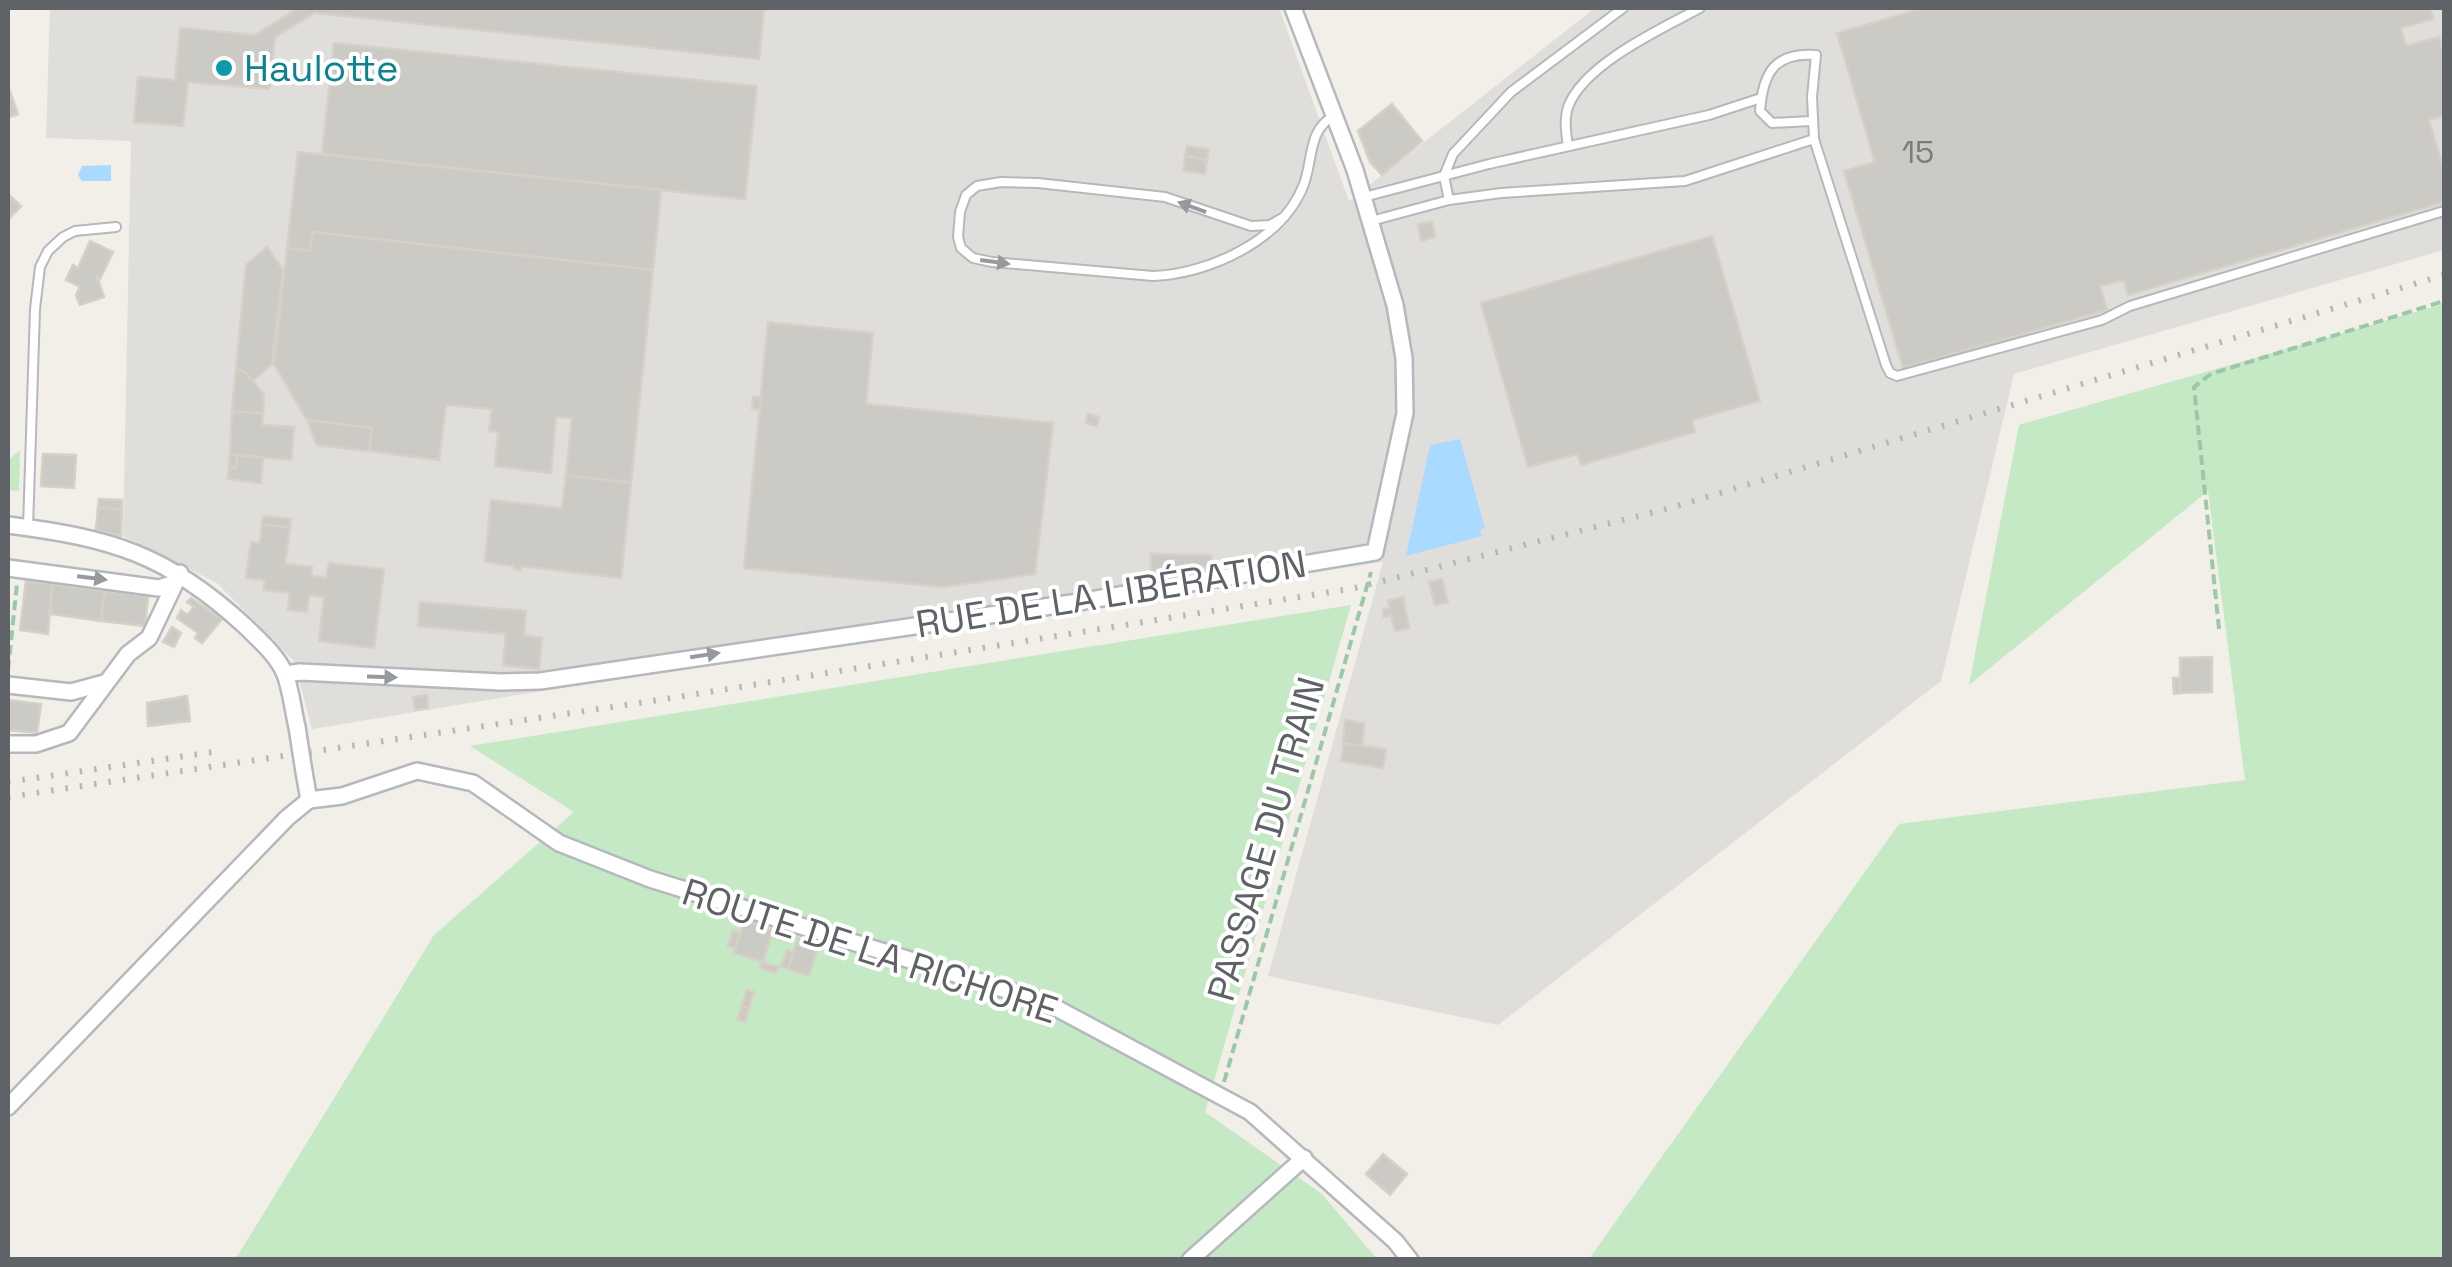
<svg xmlns="http://www.w3.org/2000/svg" width="2452" height="1267" viewBox="0 0 2452 1267" font-family="'Space Grotesk',sans-serif">
	<style>
		.industrial { fill: #e0deda }
		.green { fill: #c5e8c5 }
		.water { fill: #aadaff }
		.building { fill: #cccac5; stroke: #d6d1c6; stroke-width: 2.5 }
		.lines { fill: none; stroke-linecap: round; stroke-linejoin: round }
		.lane-casing { stroke: #b5b8bc; stroke-width: 12 }
		.street-casing { stroke: #b5b8bc; stroke-width: 20 }
		.path { stroke: #9cc7a9; stroke-width: 4; stroke-dasharray: 10 5; stroke-linecap: butt }
		.lane { stroke: #fff; stroke-width: 8 }
		.street { stroke: #fff; stroke-width: 15 }
		.rail { stroke: #b6b7b8; stroke-width: 6; stroke-dasharray: 2.5 12; stroke-linecap: butt }
		.street-bridge-casing { stroke: #b5b8bc; stroke-width: 20; stroke-linecap: butt }
		.street-bridge { stroke: #fff; stroke-width: 15 }
		.oneway { fill: #979a9d }
		.culture-dot { fill: #0f9aa8; stroke: #fff; stroke-width: 4 }
		.labels { text-anchor: middle; dominant-baseline: central; stroke-width: 8; stroke-linejoin: round; paint-order: stroke }
		.number-label { font-size: 32px; fill: #7a7d7f }
		.culture-label { font-size: 38px; fill: #0d838f; stroke: #fff; text-anchor: start }
		.street-label { font-size: 38px; fill: #5f6368; stroke: #fff }
	</style>
	<rect width="100%" height="100%" fill="#f1efe8"/>
	<!-- industrial -->
	<polygon class="industrial" points="50,8 1279,8 1349,201 1595,8 2444,8 2444,250 2014,374 1941,681 1498,1025 1268,976 1383,562 547,690 312,729 294,661 217,583 123,536 131,141 46,138"/>
	<!-- green -->
	<g class="green">
		<polygon points="2444,304 2444,1259 1589,1259 1899,824 2245,780 2208,491 1969,685 2019,425"/>
		<polygon points="20,450 19,491 8,490 8,460"/>
		<polygon points="1351,605 1205,1112 1322,1194 1377,1259 235,1260 434,935 574,812 470,746"/>
	</g>
	<!-- water -->
	<g class="water">
		<polygon points="111,165 111,181 82,181 78,175 82,166"/>
		<polygon points="1460,439 1485,528 1480,530 1482,536 1406,556 1430,445"/>
	</g>
	<!-- building -->
	<g class="building">
		<polygon points="294,8 764,8 759,59 315,13 275,37 269,89 188,82 183,126 134,122 138,77 175,80 180,28 255,35 293,11"/>
		<polygon points="1924,8 2430,8 2433,19 2401,28 2406,46 2439,37 2444,55 2444,115 2429,120 2444,171 2444,202 2128,295 2124,280 2100,286 2107,310 1903,368 1844,171 1875,162 1837,33"/>
		<polygon points="334,43 757,86 745,199 322,154"/>
		<polygon points="8,86 18,114 8,118"/>
		<polygon points="1392,104 1422,141 1382,175 1370,162 1358,131"/>
		<polygon points="1187,146 1208,149 1207,160 1185,156"/>
		<polygon points="298,152 661,190 653,270 313,232 310,251 287,248"/>
		<polygon points="1185,156 1207,160 1205,174 1184,171"/>
		<polygon points="8,194 21,206 8,220"/>
		<polygon points="1432,222 1435,237 1421,241 1418,224"/>
		<polygon points="313,232 653,270 631,483 566,475 572,418 556,417 551,473 495,466 498,432 489,431 492,409 446,405 439,460 369,451 372,428 307,420 274,364 287,248 310,251"/>
		<polygon points="1712,236 1760,401 1692,420 1695,432 1581,465 1577,454 1528,467 1481,303"/>
		<polygon points="90,241 113,252 100,279 97,277 104,297 80,305 76,295 80,287 66,280 73,265 78,268"/>
		<polygon points="267,247 283,270 272,364 253,381 244,371 236,370 246,265"/>
		<polygon points="768,322 873,333 866,404 1053,423 1035,574 943,587 744,568"/>
		<polygon points="236,370 244,371 264,395 263,413 232,412"/>
		<polygon points="753,397 761,397 760,410 752,409"/>
		<polygon points="232,412 263,413 262,425 294,427 291,460 230,454"/>
		<polygon points="1088,414 1099,417 1097,426 1086,423"/>
		<polygon points="307,420 372,428 369,451 317,445"/>
		<polygon points="43,454 76,455 74,488 41,486"/>
		<polygon points="230,454 237,455 236,468 229,467"/>
		<polygon points="237,455 263,458 261,483 228,479 229,467 236,468"/>
		<polygon points="566,475 631,483 621,578 521,566 520,570 514,569 514,566 485,562 491,500 562,508"/>
		<polygon points="99,499 122,500 122,509 98,508"/>
		<polygon points="98,508 122,509 121,536 96,530"/>
		<polygon points="263,516 291,519 290,528 262,524"/>
		<polygon points="262,524 290,528 285,564 312,567 311,576 326,578 329,563 384,569 374,648 319,641 324,597 309,595 307,612 288,610 290,593 263,590 265,580 246,578 251,542 260,543"/>
		<polygon points="1151,554 1211,555 1211,568 1177,567 1177,573 1151,572"/>
		<polygon points="1442,579 1448,602 1435,605 1429,582"/>
		<polygon points="26,581 52,584 48,634 20,630"/>
		<polygon points="52,584 105,591 101,621 51,614"/>
		<polygon points="105,591 148,596 145,626 101,621"/>
		<polygon points="1403,597 1409,628 1395,631 1391,615 1384,617 1383,610 1390,608 1388,601"/>
		<polygon points="191,598 222,619 202,643 195,638 198,633 177,618 181,610 187,615 194,607 187,602"/>
		<polygon points="420,602 526,611 524,635 542,638 539,669 503,665 506,634 418,626"/>
		<polygon points="172,627 181,633 174,647 163,642"/>
		<polygon points="2212,657 2212,692 2180,693 2180,658"/>
		<polygon points="2173,678 2180,678 2180,693 2174,694"/>
		<polygon points="427,695 428,708 415,710 413,697"/>
		<polygon points="187,696 190,721 148,726 147,703"/>
		<polygon points="8,700 41,704 37,733 8,730"/>
		<polygon points="1345,720 1364,723 1362,746 1343,743"/>
		<polygon points="1344,743 1386,749 1383,768 1341,761"/>
		<polygon points="744,920 773,930 763,962 734,953"/>
		<polygon points="773,930 790,935 788,942 771,937"/>
		<polygon points="733,931 740,933 735,948 728,946"/>
		<polygon points="798,938 819,944 809,976 788,969"/>
		<polygon points="787,950 794,952 788,969 781,967"/>
		<polygon points="761,962 778,967 776,973 760,968"/>
		<polygon points="747,990 754,992 749,1008 742,1006"/>
		<polygon points="742,1006 749,1008 745,1022 737,1019"/>
		<polygon points="1383,1154 1407,1174 1390,1195 1366,1174"/>
	</g>
	<g class="lines">
		<!-- lane casing -->
		<g class="lane-casing">
			<g id="lane">
				<path d="M1811,121L1772,123L1760,111C1763,71 1776,52 1816,55L1812,97L1814,139L1886,365L1890,373L1897,376L2102,320L2130,306L2444,211"/>
				<path d="M1568,146C1566,133 1564,120 1568,107C1584,64 1661,29 1700,8"/>
				<polyline points="1364,197 1489,164 1709,115 1761,98"/>
				<polyline points="1449,200 1444,176 1453,154 1511,92 1623,8"/>
				<path d="M1284,217L1270,225L1251,226L1165,197L1038,183L1001,182L977,186L966,195L960,212L958,237L961,248L973,258L992,262L1153,276C1209,274 1283,240 1304,184C1313,160 1308,129 1334,116"/>
				<polyline points="1371,221 1449,200 1501,193 1685,181 1814,139"/>
				<polyline points="28,528 35,309 40,267 48,251 63,237 75,231 116,227"/>
			</g>
		</g>
		<!-- street casing -->
		<g class="street-casing">
			<g id="street">
				<path d="M8,525C111,538 167,554 245,626C259,640 277,655 285,674C291,690 293,710 297,727"/>
				<polyline points="8,568 159,588 175,583"/>
				<polyline points="285,674 300,672 501,682 540,681 1078,602 1375,552 1405,413 1404,358 1395,305 1355,170 1293,8"/>
				<polyline points="8,685 71,692 104,683"/>
				<polyline points="8,744 36,744 69,733 128,654 149,638 180,573"/>
				<polyline points="304,772 309,800 342,796 417,771 473,783 559,843 650,879 1045,1002 1250,1112 1395,1241 1410,1260"/>
				<polyline points="8,1107 287,818 309,800"/>
				<polyline points="1190,1260 1304,1158"/>
			</g>
		</g>
		<!-- path -->
		<g class="path">
			<polyline points="2219,629 2194,387 2211,374 2444,301"/>
			<polyline points="8,670 17,584"/>
			<polyline points="1224,1082 1371,572"/>
		</g>
		<!-- lane -->
		<use href="#lane" class="lane"/>
		<!-- street -->
		<use href="#street" class="street"/>
		<!-- rail -->
		<g class="rail">
			<polyline points="8,782 220,751"/>
			<polyline points="8,797 659,700 1355,588 1670,508 2444,275"/>
		</g>
		<!-- street-bridge casing -->
		<g class="street-bridge-casing">
			<polyline id="street-bridge" points="297,727 304,772"/>
		</g>
		<!-- street-bridge -->
		<use href="#street-bridge" class="street-bridge"/>
	</g>
	<!-- one-way arrows -->
	<defs><path id="oneway-solid" d="M-6-.8H1V-3.2L6.5 0L1 3.2V.8H-6Z" transform="scale(2.5)"/></defs>
	<g class="oneway">
		<use href="#oneway-solid" transform="translate(1192 207) rotate(-160)"/>
		<use href="#oneway-solid" transform="translate(995 262) rotate(8)"/>
		<use href="#oneway-solid" transform="translate(92 578) rotate(7)"/>
		<use href="#oneway-solid" transform="translate(705 655) rotate(-9)"/>
		<use href="#oneway-solid" transform="translate(382 677) rotate(2)"/>
	</g>
	<!-- markers -->
	<circle class="culture-dot" cx="224" cy="68" r="10"/>
	<g class="labels">
		<!-- number labels -->
		<g class="number-label">
			<text x="1918" y="152">15</text>
		</g>
		<!-- culture labels -->
		<g class="culture-label">
			<text x="244" y="68">Haulotte</text>
		</g>
		<!-- street labels -->
		<g class="street-label">
			<text transform="translate(1111 594) rotate(-9)">RUE DE LA LIBÉRATION</text>
			<text transform="translate(1266 839) rotate(-74)">PASSAGE DU TRAIN</text>
			<text transform="translate(870 951) rotate(18)">ROUTE DE LA RICHORE</text>
		</g>
	</g>
	<!-- border -->
	<rect width="2452" height="1267" fill="none" stroke="#5f6368" stroke-width="20"/>
</svg>
